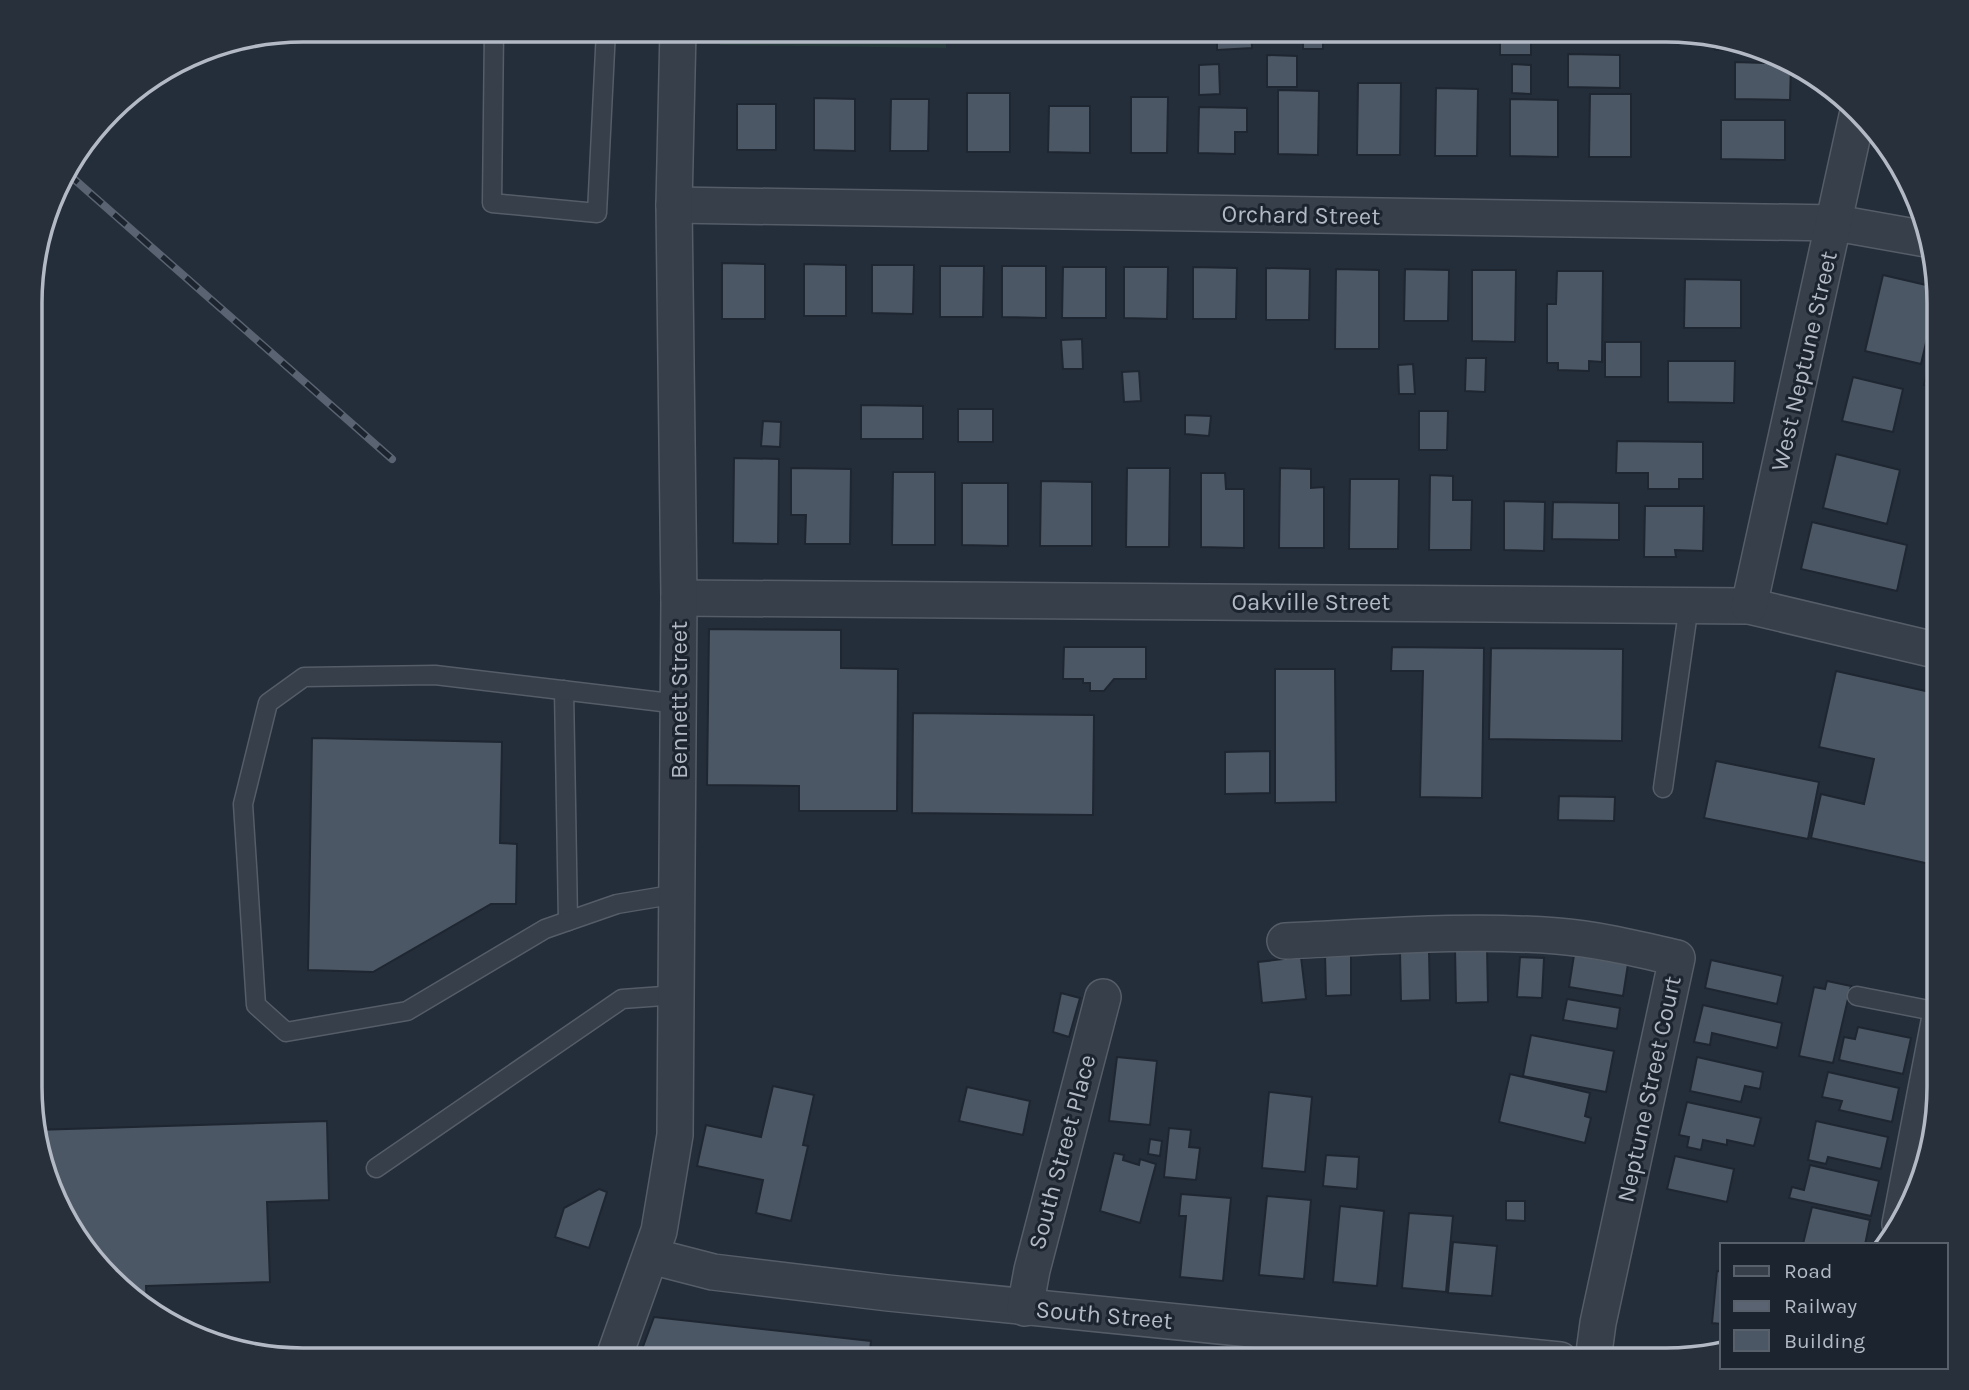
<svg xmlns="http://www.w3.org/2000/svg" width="1969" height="1390" viewBox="0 0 1969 1390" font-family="Karla,sans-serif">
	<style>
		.green { fill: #26393b }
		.building { fill: #4c5765; stroke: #1e2631; stroke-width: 2 }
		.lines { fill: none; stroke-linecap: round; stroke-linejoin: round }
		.lane-casing { stroke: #555d68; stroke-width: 21 }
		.street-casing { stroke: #555d68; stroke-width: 38 }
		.lane { stroke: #373f4a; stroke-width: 18 }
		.street { stroke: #373f4a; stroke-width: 35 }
		.rail-casing { stroke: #596371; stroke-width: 8 }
		.rail { stroke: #1c242f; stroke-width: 5; stroke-dasharray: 16; stroke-linecap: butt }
		.labels { text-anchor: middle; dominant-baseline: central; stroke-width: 6; stroke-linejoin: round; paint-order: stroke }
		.street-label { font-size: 24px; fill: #b3bac6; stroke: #1c242f }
		.rim { fill: none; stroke: #b3bac6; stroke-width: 3.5 }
	</style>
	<rect width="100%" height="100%" fill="#242d3a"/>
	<!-- green -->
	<polygon class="green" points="721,30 946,30 946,48 720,45"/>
	<!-- building -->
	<g class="building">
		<polygon points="975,30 1011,30 1010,42 974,41"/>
		<polygon points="1217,30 1251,30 1252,48 1217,50"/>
		<rect x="1303" y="30" width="20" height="19"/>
		<polygon points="1715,37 1754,44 1765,50 1715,50"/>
		<rect x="1500" y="40" width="31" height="15"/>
		<polygon points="1568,54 1620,55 1620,88 1568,87"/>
		<polygon points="1267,55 1297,56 1297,87 1267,87"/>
		<polygon points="1735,62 1791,64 1790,100 1735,99"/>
		<polygon points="1219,64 1220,94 1199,95 1199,65"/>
		<polygon points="1512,64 1531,65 1531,94 1512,93"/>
		<polygon points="1358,83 1401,83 1400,155 1357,155"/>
		<polygon points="1436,88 1478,89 1477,156 1435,156"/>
		<polygon points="1278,90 1319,91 1318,155 1278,154"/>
		<rect x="967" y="93" width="43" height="59"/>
		<polygon points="1590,94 1631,94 1631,157 1589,157"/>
		<polygon points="1131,97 1168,97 1167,153 1131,153"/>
		<polygon points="814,98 855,99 855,151 814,150"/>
		<polygon points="891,99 929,99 928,151 890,151"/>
		<polygon points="1510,99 1558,100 1558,157 1510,156"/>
		<rect x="737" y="104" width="39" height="46"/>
		<polygon points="1049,106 1090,106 1090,153 1048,152"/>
		<polygon points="1199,107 1247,108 1247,132 1235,132 1235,154 1198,153"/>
		<polygon points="1721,120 1785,120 1785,160 1721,159"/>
		<polygon points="722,263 765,264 765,319 722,319"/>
		<polygon points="804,264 846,265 846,316 804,316"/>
		<polygon points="872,265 914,265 913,314 872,313"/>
		<polygon points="940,266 984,266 983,317 940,317"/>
		<polygon points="1002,266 1046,266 1046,318 1002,317"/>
		<polygon points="1063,267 1106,267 1106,318 1062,318"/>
		<polygon points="1124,267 1168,267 1167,319 1124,318"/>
		<polygon points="1193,267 1237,268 1236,319 1193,319"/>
		<polygon points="1266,268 1310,269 1309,320 1266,320"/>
		<polygon points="1336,269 1379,270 1379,349 1335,349"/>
		<polygon points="1405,269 1449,270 1448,321 1404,321"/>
		<polygon points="1472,270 1516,270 1515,342 1472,341"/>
		<polygon points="1557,271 1603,271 1602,362 1589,361 1589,371 1558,370 1558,363 1547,363 1547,304 1556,304"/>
		<polygon points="1883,275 1939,288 1921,364 1865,351"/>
		<polygon points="1685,279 1741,280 1741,328 1684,328"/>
		<polygon points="1939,324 1939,400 1936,400 1938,388 1924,385"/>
		<polygon points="1082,339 1083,369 1063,369 1061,340"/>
		<rect x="1605" y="342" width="36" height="35"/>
		<polygon points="1466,358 1486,358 1485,392 1465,391"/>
		<polygon points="1668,361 1735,361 1734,403 1668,402"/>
		<polygon points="1413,364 1415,394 1399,394 1398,365"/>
		<polygon points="1139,371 1141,401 1124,402 1122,372"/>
		<polygon points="1853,377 1903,389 1893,432 1842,421"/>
		<polygon points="861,405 923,406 923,439 861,439"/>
		<rect x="958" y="409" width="35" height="33"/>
		<polygon points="1419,411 1448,411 1447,450 1419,450"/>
		<polygon points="1185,415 1211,416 1209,436 1185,434"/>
		<polygon points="763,421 781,422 780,447 761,446"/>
		<polygon points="1617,441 1703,442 1703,479 1679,479 1679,489 1648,489 1648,473 1616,473"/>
		<polygon points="1836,454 1900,470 1887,524 1823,508"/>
		<polygon points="734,458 779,459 778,544 733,543"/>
		<polygon points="791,468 851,469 850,544 805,544 806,515 791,515"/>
		<polygon points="1127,468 1170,468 1169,547 1126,547"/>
		<polygon points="1280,468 1311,469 1311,488 1324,487 1324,548 1279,548"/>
		<polygon points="893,472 935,472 935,545 892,545"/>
		<polygon points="1201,473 1225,473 1226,489 1244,489 1244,548 1201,547"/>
		<polygon points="1430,475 1453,476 1453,500 1472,500 1471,550 1429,550"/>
		<polygon points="1350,479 1399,479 1398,549 1349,549"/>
		<polygon points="1041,481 1092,482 1092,546 1040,546"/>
		<polygon points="962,483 1008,483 1008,546 962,545"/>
		<polygon points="1504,501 1545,502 1544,551 1504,550"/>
		<polygon points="1553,502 1619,503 1619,540 1552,539"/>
		<polygon points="1645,506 1704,506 1703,551 1675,550 1676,557 1644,557"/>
		<polygon points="1812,522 1907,545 1897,591 1801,569"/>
		<polygon points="709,629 841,630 841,668 898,669 897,811 799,811 799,786 707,785"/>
		<polygon points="1064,647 1146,647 1146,679 1114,679 1104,691 1090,691 1090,683 1083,683 1083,679 1063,679"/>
		<polygon points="1392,647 1484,648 1482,798 1420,797 1423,671 1391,671"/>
		<polygon points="1491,648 1623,649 1622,741 1489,739"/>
		<polygon points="1275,669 1335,669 1336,802 1275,803"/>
		<polygon points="1836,671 1939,694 1939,866 1811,838 1821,794 1864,804 1874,759 1819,747"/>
		<polygon points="913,713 1094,715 1093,815 912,813"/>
		<polygon points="312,738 502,742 500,843 517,844 516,904 491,904 373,972 308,970"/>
		<polygon points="1270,751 1270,793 1225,794 1225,752"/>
		<polygon points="1716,761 1819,782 1808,839 1704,818"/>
		<polygon points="1559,796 1615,797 1614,821 1558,820"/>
		<polygon points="1487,946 1488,1002 1456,1003 1455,947"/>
		<polygon points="1400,951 1429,951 1430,1000 1401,1001"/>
		<polygon points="1325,953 1351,953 1351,995 1326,996"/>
		<polygon points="1574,955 1628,964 1623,996 1569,987"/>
		<polygon points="1301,957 1306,999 1262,1003 1258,962"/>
		<polygon points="1520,957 1544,958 1542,998 1517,997"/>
		<polygon points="1711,960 1783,976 1777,1004 1705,988"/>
		<polygon points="1827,981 1851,986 1833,1063 1799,1056 1814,987 1825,989"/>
		<polygon points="1061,993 1080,998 1069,1037 1053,1032"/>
		<polygon points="1567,999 1620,1008 1617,1029 1563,1020"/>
		<polygon points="1703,1005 1782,1023 1777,1048 1712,1033 1710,1045 1694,1042"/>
		<polygon points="1858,1027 1911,1038 1903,1074 1839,1060 1844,1037 1855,1039"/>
		<polygon points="1531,1035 1614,1051 1606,1092 1523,1076"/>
		<polygon points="1117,1057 1157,1061 1150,1125 1109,1121"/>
		<polygon points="1697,1057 1763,1072 1760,1089 1745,1086 1741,1102 1690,1091"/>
		<polygon points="1828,1072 1899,1088 1892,1122 1839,1110 1842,1101 1822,1097"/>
		<polygon points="1510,1074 1590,1093 1585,1116 1591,1118 1585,1143 1499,1122"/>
		<polygon points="773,1086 814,1095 803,1145 808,1146 791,1221 756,1213 763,1180 697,1166 706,1125 761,1137"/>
		<polygon points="967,1087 1030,1101 1023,1135 959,1121"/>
		<polygon points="1269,1092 1312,1097 1305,1172 1262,1168"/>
		<polygon points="1687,1102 1761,1118 1754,1146 1727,1140 1727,1145 1703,1140 1701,1150 1687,1147 1689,1137 1679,1135"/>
		<polygon points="327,1121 329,1200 267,1202 270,1282 146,1286 147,1309 136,1303 66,1223 35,1130"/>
		<polygon points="1816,1121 1888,1137 1881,1169 1828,1157 1826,1164 1808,1160"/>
		<polygon points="1169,1128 1191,1130 1189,1147 1200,1148 1196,1180 1164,1177"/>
		<polygon points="1150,1139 1162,1141 1160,1156 1148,1154"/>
		<polygon points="1114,1153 1124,1155 1123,1160 1139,1165 1140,1159 1156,1164 1140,1223 1100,1211"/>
		<polygon points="1326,1155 1359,1157 1357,1189 1323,1186"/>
		<polygon points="1675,1156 1734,1169 1727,1202 1667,1189"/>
		<polygon points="1810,1165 1879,1181 1871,1216 1789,1198 1792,1187 1804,1190"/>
		<polygon points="599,1189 607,1192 589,1248 555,1237 564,1208"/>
		<polygon points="1181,1194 1231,1198 1223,1281 1180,1277 1186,1216 1179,1216"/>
		<polygon points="1267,1196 1311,1200 1304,1279 1259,1275"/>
		<polygon points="1506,1201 1525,1201 1525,1221 1506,1220"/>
		<polygon points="1340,1206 1384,1211 1377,1286 1333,1282"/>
		<polygon points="1812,1207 1870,1220 1865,1245 1803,1244"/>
		<polygon points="1409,1213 1453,1216 1446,1292 1402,1288"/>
		<polygon points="1453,1242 1497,1246 1492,1296 1448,1293"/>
		<polygon points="1717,1271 1722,1272 1722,1324 1712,1323"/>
		<polygon points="654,1317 871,1341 869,1360 638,1360"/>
		<polygon points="1111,1350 1148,1354 1147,1360 1110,1360"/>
	</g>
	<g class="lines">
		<!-- lane casing -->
		<g class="lane-casing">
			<g id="lane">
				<polyline points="494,30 492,203 597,213 606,30"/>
				<polyline points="564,690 568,921"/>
				<polyline points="1663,788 1689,605"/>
				<polyline points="677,894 617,904 545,929 407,1011 286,1032 256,1005 243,804 268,703 304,677 435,675 679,704"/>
				<polyline points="1857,996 1939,1012"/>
				<polyline points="376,1168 622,999 677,995"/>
			</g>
		</g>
		<!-- street casing -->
		<g class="street-casing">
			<g id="street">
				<polyline points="674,205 1836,223 1926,239"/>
				<polyline points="679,598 1749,606 1939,651"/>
				<polyline points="1749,606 1857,116"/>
				<path d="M1285,941C1375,937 1466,929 1557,936C1597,939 1638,949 1677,958L1598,1323L1593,1360"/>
				<polyline points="1900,1224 1939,1022"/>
				<polyline points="651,1256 713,1272 888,1293 1560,1360"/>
				<polyline points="1025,1308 1032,1270 1103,997"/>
				<polyline points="613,1360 659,1231 675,1135 679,598 674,205 678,30"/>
			</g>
		</g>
		<!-- lane -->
		<use href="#lane" class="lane"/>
		<!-- street -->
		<use href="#street" class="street"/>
		<!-- rail casing -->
		<g class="rail-casing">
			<polyline id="rail" points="66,172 392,459"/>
		</g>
		<!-- rail -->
		<use href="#rail" class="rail"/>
	</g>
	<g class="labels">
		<!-- street labels -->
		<g class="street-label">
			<text transform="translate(1301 215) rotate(1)">Orchard Street</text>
			<text transform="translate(1804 361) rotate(-77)">West Neptune Street</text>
			<text x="1311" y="602">Oakville Street</text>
			<text transform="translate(679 700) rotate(-90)">Bennett Street</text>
			<text transform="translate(1649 1089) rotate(-78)">Neptune Street Court</text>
			<text transform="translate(1062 1152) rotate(-75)">South Street Place</text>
			<text transform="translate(1104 1315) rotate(5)">South Street</text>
		</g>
	</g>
	<!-- crop -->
	<path d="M0 0H1969V1390H0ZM303 42H1666A261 261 0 0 1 1927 303V1087A261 261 0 0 1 1666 1348H303A261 261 0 0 1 42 1087V303A261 261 0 0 1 303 42Z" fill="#28303b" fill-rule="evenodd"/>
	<path class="rim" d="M303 42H1666A261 261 0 0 1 1927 303V1087A261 261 0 0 1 1666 1348H303A261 261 0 0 1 42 1087V303A261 261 0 0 1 303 42Z"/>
	<!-- legend -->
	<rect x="1720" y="1243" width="228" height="126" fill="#1c242f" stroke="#58606b" stroke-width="2"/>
	<rect x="1734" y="1266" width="35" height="10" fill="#373f4a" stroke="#58606b" stroke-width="2"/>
	<text x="1784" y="1278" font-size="21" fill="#b3bac6">Road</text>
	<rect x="1734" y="1301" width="35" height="10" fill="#596371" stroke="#58606b" stroke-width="2"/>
	<text x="1784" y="1313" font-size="21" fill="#b3bac6">Railway</text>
	<rect x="1734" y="1330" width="35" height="21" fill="#4c5765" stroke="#58606b" stroke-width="2"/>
	<text x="1784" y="1348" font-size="21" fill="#b3bac6">Building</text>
</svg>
